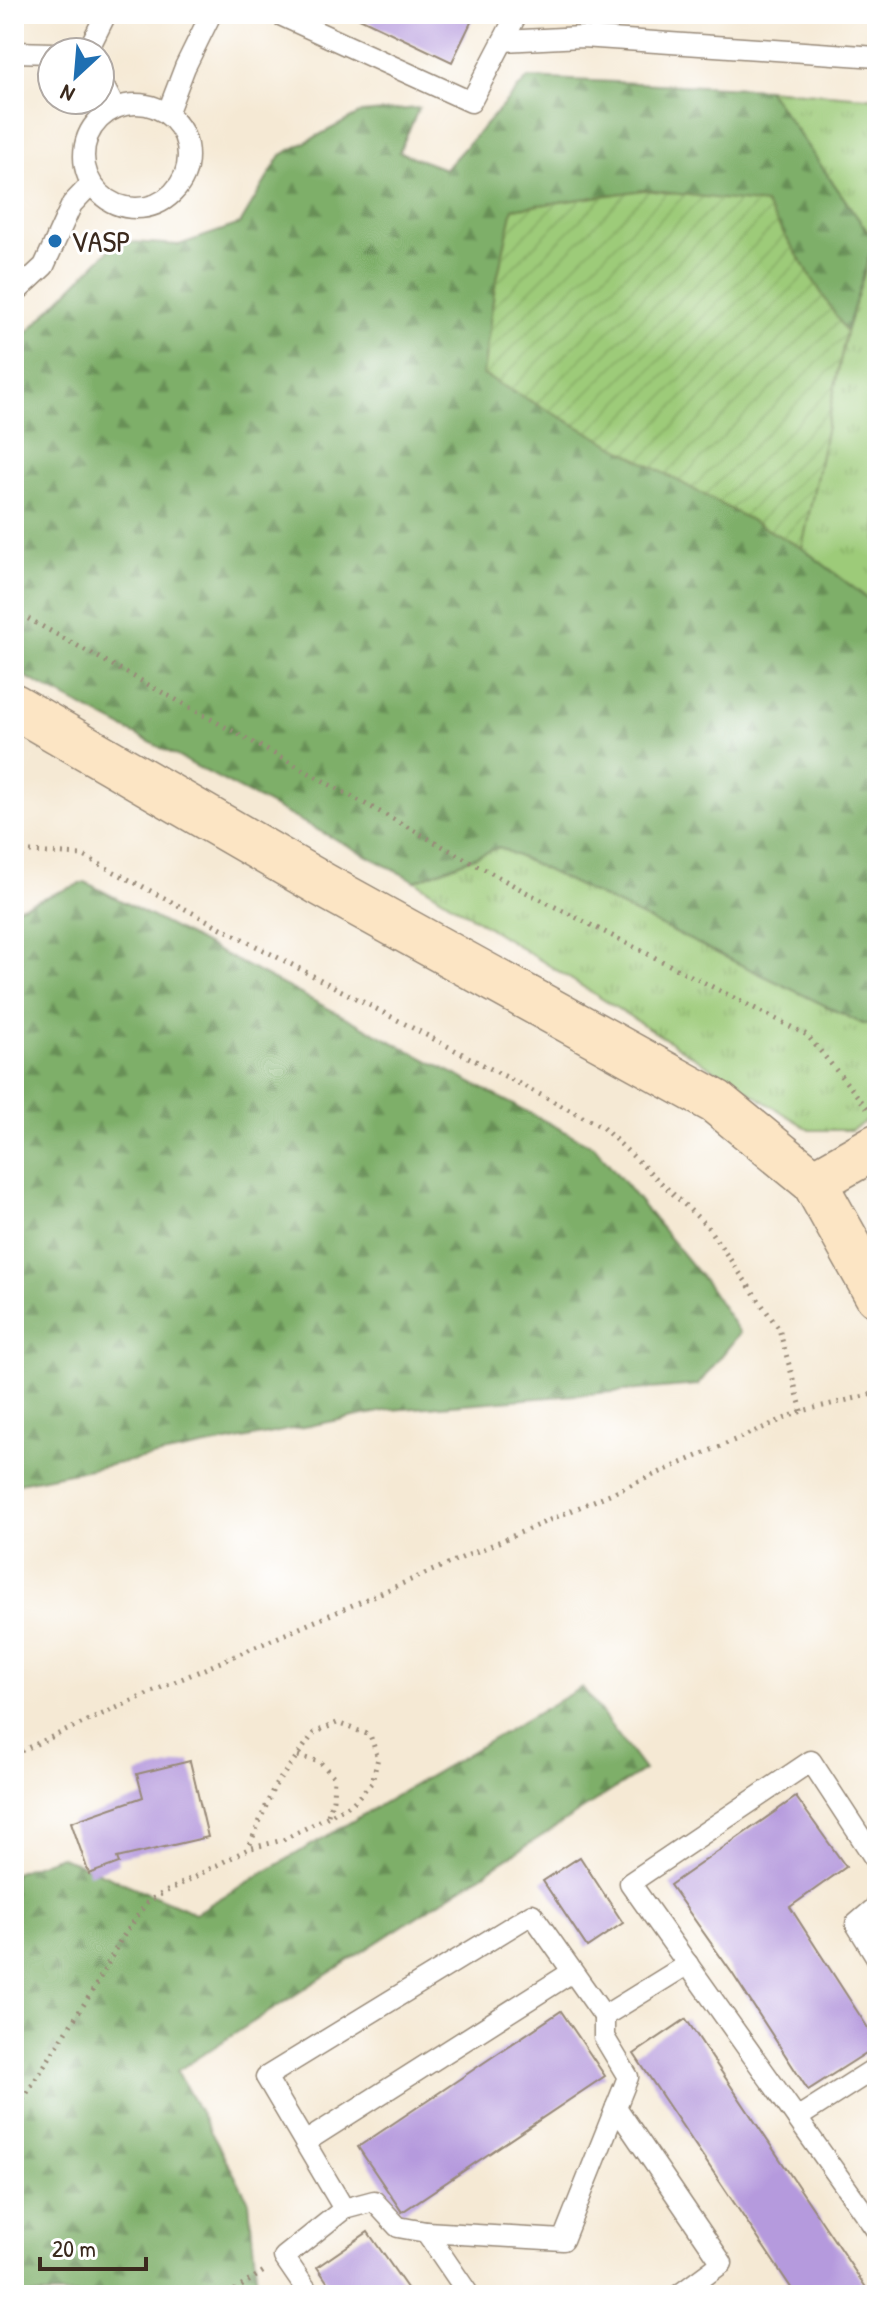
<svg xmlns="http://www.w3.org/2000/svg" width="891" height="2309" viewBox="0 0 891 2309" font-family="'Patrick Hand',sans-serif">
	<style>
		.grass { fill: url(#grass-tufts); stroke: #6c7a4c; stroke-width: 2 }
		.forest { fill: url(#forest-firs); stroke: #5c6c44; stroke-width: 2 }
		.garden { fill: url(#garden-furrows); stroke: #6c7a4c; stroke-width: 2 }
		.building { fill: #b59add }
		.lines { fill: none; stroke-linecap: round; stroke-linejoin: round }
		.lane-casing { stroke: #988a79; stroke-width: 23 }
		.secondary-casing { stroke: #988a79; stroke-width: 47 }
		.path { stroke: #988a79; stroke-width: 5; stroke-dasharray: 2 6; stroke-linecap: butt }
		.lane { stroke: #fff; stroke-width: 20 }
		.secondary { stroke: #fce5c4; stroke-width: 44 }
		.poi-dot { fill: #1f6fb2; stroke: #fff; stroke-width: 3 }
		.labels { text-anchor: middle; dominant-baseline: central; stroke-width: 6; stroke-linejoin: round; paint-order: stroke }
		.poi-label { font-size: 30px; fill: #3b2a1e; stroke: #fff; text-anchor: start }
	</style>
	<defs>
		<pattern id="grass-tufts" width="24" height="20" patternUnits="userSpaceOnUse" patternTransform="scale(2)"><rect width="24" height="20" fill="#9dcb79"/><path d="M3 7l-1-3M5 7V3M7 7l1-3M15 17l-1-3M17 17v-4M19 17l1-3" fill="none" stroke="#88ae68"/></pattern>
		<pattern id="forest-firs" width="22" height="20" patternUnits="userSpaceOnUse" patternTransform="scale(2)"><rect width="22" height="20" fill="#7eaf69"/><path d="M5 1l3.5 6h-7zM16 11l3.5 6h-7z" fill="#688f56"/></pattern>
		<pattern id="garden-furrows" width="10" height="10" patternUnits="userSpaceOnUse" patternTransform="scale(2)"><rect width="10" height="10" fill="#9dcb79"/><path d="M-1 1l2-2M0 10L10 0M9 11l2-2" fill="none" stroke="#88ae68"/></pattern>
	</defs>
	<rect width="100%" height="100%" fill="#fff"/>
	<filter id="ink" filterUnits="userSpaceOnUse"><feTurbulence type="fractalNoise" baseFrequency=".0125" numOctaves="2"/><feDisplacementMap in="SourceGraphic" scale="16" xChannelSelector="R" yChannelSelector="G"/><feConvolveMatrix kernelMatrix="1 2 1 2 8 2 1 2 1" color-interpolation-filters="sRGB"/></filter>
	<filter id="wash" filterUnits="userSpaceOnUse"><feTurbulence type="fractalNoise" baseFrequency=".006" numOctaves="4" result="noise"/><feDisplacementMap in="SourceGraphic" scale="32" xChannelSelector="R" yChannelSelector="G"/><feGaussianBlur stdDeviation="1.8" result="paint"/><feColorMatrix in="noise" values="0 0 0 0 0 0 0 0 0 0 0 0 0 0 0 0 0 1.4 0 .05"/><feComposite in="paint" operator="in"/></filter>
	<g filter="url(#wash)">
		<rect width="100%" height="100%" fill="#f5e9d4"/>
		<!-- grass -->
		<g class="grass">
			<polygon points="767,89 877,98 877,606 802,548 846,332 874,241"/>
			<polygon points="499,847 863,1024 877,1024 877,1115 851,1130 810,1130 415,881"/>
		</g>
		<!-- forest -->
		<g class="forest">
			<polygon points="528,78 767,89 874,241 846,332 765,205 644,190 513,209 494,293 483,374 802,548 877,606 877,1024 863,1024 499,847 415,881 14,671 14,346 118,241 179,245 240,224 281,155 361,113 419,108 399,152 445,169"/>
			<polygon points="85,882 595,1147 707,1284 740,1333 698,1385 390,1410 14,1484 14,909"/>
			<polygon points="582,1687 644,1770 177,2071 249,2201 258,2295 14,2295 14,1873 60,1856 195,1913"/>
		</g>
		<!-- garden -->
		<polygon class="garden" points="644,190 765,204 846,332 802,548 483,375 494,293 513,209"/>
		<g id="blocks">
			<!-- building -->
			<g class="building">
				<polygon points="351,14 475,14 452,62"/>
				<polygon points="190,1761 208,1837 117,1858 119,1863 89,1874 71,1822 143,1797 137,1774"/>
				<polygon points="796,1797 846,1867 790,1907 877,2042 877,2046 808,2090 732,1973 670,1885"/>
				<polygon points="580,1857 623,1923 587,1947 543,1881"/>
				<polygon points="561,2011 605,2076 402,2212 358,2147"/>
				<polygon points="686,2019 871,2295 796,2295 634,2054"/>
				<polygon points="368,2232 412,2295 336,2295 317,2267"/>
			</g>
		</g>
	</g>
	<g filter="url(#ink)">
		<use href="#blocks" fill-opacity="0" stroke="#988a79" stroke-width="2"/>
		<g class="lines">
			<!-- lane casing -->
			<g class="lane-casing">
				<g id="lane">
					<polyline points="278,14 471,102 517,14"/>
					<polyline points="503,41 582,37 877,57"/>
					<polyline points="14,52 52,53"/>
					<polyline points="87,52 106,14"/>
					<polyline points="100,79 115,108"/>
					<circle cx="136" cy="156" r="52"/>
					<polyline points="167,114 185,67 211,14"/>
					<polyline points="14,294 44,266 72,204 91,184"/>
					<polyline points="877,1862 811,1761 630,1883 877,2231"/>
					<polyline points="877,1906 856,1924 877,1958"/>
					<polyline points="604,2016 604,2037 628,2077 616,2107"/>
					<polyline points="797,2118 877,2067"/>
					<polyline points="305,2142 572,1972"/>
					<polyline points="344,2209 374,2201 398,2227 426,2232"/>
					<polyline points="310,2295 284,2257 344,2209 266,2077 532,1914 604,2016 688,1964"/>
					<polyline points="469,2295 426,2232 563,2240 616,2107 722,2263 679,2295"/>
				</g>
			</g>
			<!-- secondary casing -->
			<g class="secondary-casing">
				<g id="secondary">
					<polyline points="14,706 323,885 716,1102 814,1182 877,1295"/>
					<polyline points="814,1182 877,1146"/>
				</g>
			</g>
			<!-- path -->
			<g class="path">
				<polyline points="14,611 524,891 807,1035 869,1110"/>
				<polyline points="14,851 82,855 602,1127 706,1225 779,1329 802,1411"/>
				<polyline points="14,1754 172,1683 802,1411 877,1393"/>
				<polyline points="298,1756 320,1762 334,1777 333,1799 328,1815"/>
				<polyline points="14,2113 95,1987 120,1941 148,1901 248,1849 283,1840 352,1804 372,1782 378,1758 370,1735 337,1723 314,1733 274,1787 248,1849"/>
				<polyline points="228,2295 264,2271"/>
			</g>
			<!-- lane -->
			<use href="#lane" class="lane"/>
			<!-- secondary -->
			<use href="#secondary" class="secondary"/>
		</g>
	</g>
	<!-- markers -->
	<circle class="poi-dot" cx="55" cy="241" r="8"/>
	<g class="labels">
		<!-- poi labels -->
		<g class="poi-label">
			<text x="71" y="241">VASP</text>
		</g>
	</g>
	<!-- margin -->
	<rect width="891" height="2309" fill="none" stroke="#fff" stroke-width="48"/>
	<!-- north arrow -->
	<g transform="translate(76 76) rotate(206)"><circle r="38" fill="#ffffff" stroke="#b1aaa5" stroke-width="2"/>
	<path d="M0-6L14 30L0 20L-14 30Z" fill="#1f6fb2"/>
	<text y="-12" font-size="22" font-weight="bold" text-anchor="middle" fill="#3b2a1e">N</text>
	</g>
	<!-- scale -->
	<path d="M40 2257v12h106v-12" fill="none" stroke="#3b2a1e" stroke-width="4"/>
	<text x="52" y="2257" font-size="24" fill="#3b2a1e" stroke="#ffffff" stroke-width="6" paint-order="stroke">20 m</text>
</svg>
